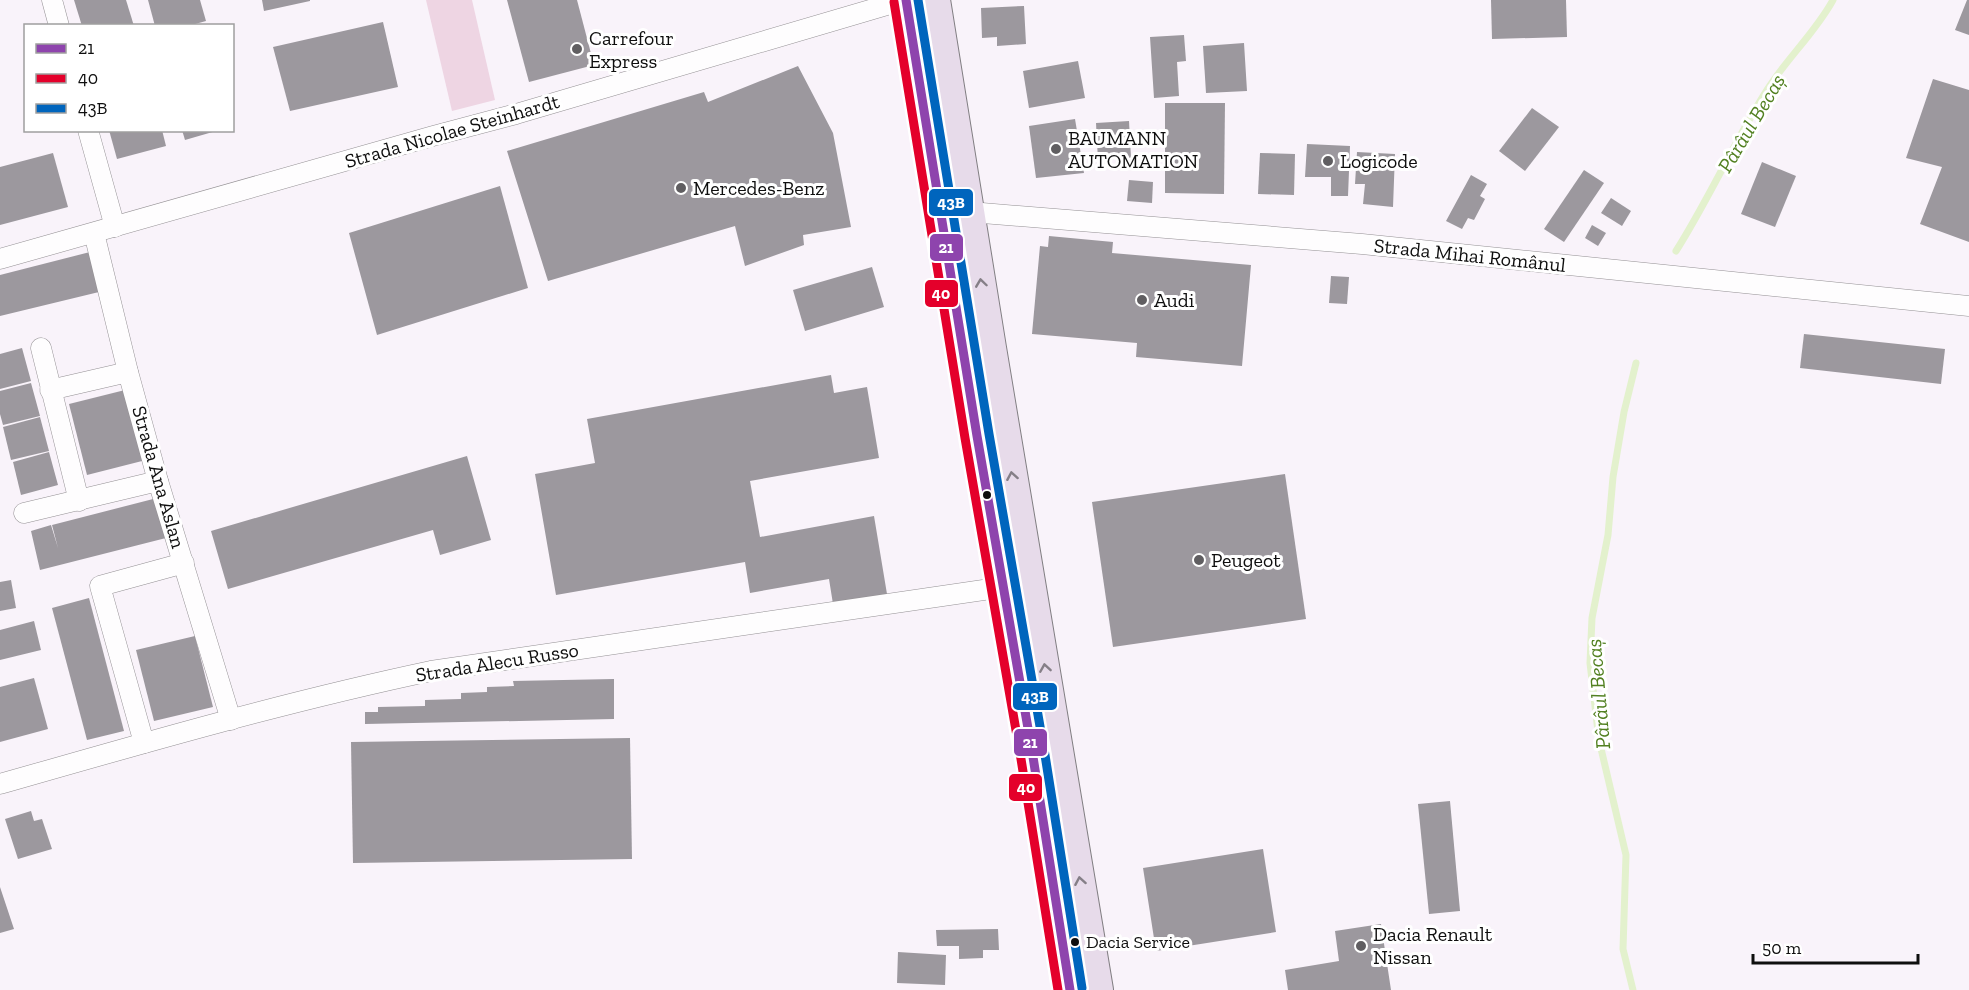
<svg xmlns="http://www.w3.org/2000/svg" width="1969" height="990" viewBox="0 0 1969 990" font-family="'Zilla Slab',serif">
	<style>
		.green { fill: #eed5e3 }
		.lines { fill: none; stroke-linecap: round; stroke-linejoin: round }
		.stream { stroke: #e3f1cd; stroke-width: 7 }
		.building { fill: #9c989e }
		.street-casing { stroke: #949194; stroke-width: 21 }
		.primary-casing { stroke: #817e82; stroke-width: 32 }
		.street { stroke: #fefdfe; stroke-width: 20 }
		.primary { stroke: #e7dbea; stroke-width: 30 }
		.bus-1-casing { stroke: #fff; stroke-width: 14 }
		.bus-2-casing { stroke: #fff; stroke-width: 14 }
		.bus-3-casing { stroke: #fff; stroke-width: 14 }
		.bus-1 { stroke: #8e44ad; stroke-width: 9 }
		.bus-2 { stroke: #e4002b; stroke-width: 9 }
		.bus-3 { stroke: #0065bd; stroke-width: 9 }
		.oneway { stroke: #857f87 }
		.poi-dot { fill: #605e61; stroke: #fff; stroke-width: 2 }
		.bus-dot { fill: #0e0e0e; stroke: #fff; stroke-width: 2 }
		.labels { text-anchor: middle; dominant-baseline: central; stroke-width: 6; stroke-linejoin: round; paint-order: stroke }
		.bus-label { font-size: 18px; fill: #0e0e0e; stroke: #fff; text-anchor: start }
		.poi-label { font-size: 20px; fill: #0e0e0e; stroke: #fff; text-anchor: start }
		.street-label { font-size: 20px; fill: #0e0e0e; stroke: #fff }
		.water-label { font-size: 21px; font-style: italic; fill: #528021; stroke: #fff }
		.line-badge { stroke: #fff; stroke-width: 2 }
		.badge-label { font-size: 16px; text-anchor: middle; font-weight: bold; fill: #fff }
	</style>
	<rect width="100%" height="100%" fill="#f9f3fa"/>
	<!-- green -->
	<polygon class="green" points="426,0 472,0 495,100 452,111"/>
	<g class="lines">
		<!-- stream -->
		<g class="stream">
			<path d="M1676,251C1709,199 1734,142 1767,90C1787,58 1815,33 1833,0"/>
			<polyline points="1633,990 1623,949 1626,855 1599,740 1590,663 1592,618 1608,535 1613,477 1624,412 1636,363"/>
		</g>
	</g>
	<!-- building -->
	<g class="building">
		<polygon points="74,0 126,0 134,26 82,26"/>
		<polygon points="148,0 200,0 206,21 188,26 155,26"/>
		<polygon points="262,0 310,0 310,1 264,11"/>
		<polygon points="507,0 577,0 594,65 529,82"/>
		<polygon points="1491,0 1566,0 1567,37 1492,39"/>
		<polygon points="1967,0 1969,0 1969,35 1955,30"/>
		<polygon points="1024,6 1026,44 997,46 997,37 982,38 981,8"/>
		<polygon points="383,22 398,87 290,111 273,47"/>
		<polygon points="1184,35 1186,61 1177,62 1179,96 1154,98 1150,37"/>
		<polygon points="1244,43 1247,91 1206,93 1203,46"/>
		<polygon points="1078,61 1085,98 1029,108 1023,71"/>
		<polygon points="798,66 833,133 851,227 803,235 804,245 745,266 735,226 548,281 507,151 704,92 708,102"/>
		<polygon points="1933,79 1969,90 1969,242 1920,224 1942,167 1906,158"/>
		<polygon points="1165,103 1225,103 1224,194 1165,193"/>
		<polygon points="1532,108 1559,127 1525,171 1499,151"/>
		<polygon points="1075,119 1084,173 1036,178 1029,126"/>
		<polygon points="1129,121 1131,158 1098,160 1096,123"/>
		<polygon points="109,130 162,130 166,146 117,159"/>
		<polygon points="182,130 216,130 216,131 185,140"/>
		<polygon points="1307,144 1350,146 1348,196 1331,196 1331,177 1305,177"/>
		<polygon points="1357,152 1395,154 1393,207 1363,204 1365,184 1355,184"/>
		<polygon points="53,153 68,207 0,225 0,167"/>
		<polygon points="1260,153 1295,154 1294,195 1258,194"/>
		<polygon points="1762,162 1796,176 1775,227 1741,214"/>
		<polygon points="1584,170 1604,183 1564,242 1544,229"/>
		<polygon points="1471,175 1487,184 1480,196 1485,199 1474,220 1468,218 1462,229 1446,221"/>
		<polygon points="1129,180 1153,182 1152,203 1127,201"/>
		<polygon points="500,186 528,288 377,335 349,233"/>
		<polygon points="1611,198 1631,211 1622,226 1601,213"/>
		<polygon points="1592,225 1606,233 1598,246 1585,238"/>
		<polygon points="1049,236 1113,242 1112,253 1251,265 1242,366 1136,357 1137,343 1032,334 1040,246 1048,247"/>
		<polygon points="90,252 99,292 0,316 0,275"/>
		<polygon points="872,267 884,307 805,331 793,290"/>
		<polygon points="1331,276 1349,277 1347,304 1329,303"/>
		<polygon points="1804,334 1945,349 1941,384 1800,368"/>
		<polygon points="22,348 31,381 0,389 0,354"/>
		<polygon points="831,375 834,393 867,387 879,458 750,481 760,537 874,516 887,594 833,604 829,579 750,593 745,562 556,595 535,474 595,463 587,419"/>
		<polygon points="31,383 40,416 3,425 0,414 0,391"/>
		<polygon points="129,389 146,460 87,475 69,404"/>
		<polygon points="40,417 49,451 11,460 3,427"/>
		<polygon points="49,452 58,485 21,495 13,462"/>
		<polygon points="467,456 491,540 440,555 433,530 228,589 211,531"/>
		<polygon points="1285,474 1306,619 1113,647 1092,502"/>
		<polygon points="157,498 166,538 40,570 31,531 51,525 58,548 52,525"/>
		<polygon points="11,580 16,608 0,611 0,582"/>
		<polygon points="89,598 124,731 87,740 52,608"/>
		<polygon points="34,621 41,650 0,660 0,630"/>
		<polygon points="195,636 213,707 154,721 136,650"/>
		<polygon points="34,678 48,729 0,742 0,687"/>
		<polygon points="614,679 614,719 365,724 365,712 378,712 378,707 425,706 425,700 461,699 461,693 487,692 487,687 514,686 513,681"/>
		<polygon points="630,738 632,859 353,863 351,742"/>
		<polygon points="1450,801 1460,911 1429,914 1418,804"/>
		<polygon points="31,811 34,821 42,819 52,849 18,859 5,819"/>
		<polygon points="1263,849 1276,932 1156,951 1143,868"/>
		<polygon points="0,887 14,929 0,933"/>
		<polygon points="1381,924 1391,990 1288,990 1285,970 1339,961 1335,931"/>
		<polygon points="998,929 999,950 983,950 983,958 959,959 959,946 937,946 936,930"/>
		<polygon points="898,952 946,955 945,985 897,983"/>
	</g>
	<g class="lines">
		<!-- street casing -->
		<g class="street-casing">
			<g id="street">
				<polyline points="52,0 59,26"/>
				<polyline points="88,130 115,227"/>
				<polyline points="970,212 1362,244 1969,306"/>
				<polyline points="94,233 128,372 158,481 231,720"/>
				<polyline points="0,259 433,136 516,114 904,0"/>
				<polyline points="41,348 79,501"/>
				<polyline points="50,390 128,372"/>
				<polyline points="24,513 158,481"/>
				<polyline points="144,743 100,586 184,563"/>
				<path d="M0,784C143,743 285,702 431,671L1004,587"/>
			</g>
		</g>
		<!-- primary casing -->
		<g class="primary-casing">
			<g id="primary">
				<polyline points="906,0 977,436 1033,757 1070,990"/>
				<polyline points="935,0 991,348 1098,990"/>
			</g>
		</g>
		<!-- street -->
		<use href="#street" class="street"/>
		<!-- primary -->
		<use href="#primary" class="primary"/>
		<!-- bus-1 casing -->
		<g class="bus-1-casing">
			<polyline id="bus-1" points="906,0 977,436 1033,757 1070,990"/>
		</g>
		<!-- bus-2 casing -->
		<g class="bus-2-casing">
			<polyline id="bus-2" points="894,2 965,438 1021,759 1058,990"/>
		</g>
		<!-- bus-3 casing -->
		<g class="bus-3-casing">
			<polyline id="bus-3" points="918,0 989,434 1045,755 1082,988"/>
		</g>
		<!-- bus-1 -->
		<use href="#bus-1" class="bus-1"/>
		<!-- bus-2 -->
		<use href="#bus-2" class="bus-2"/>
		<!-- bus-3 -->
		<use href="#bus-3" class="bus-3"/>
	</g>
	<!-- one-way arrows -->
	<defs><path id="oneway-chevron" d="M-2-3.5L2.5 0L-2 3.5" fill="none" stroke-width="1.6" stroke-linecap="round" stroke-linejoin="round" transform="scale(1.5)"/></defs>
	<g class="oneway">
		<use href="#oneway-chevron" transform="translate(981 283) rotate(-98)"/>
		<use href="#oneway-chevron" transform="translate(1012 476) rotate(-100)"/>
		<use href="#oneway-chevron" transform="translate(1045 668) rotate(-99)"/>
		<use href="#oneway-chevron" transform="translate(1080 881) rotate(-100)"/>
	</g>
	<!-- markers -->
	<g class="poi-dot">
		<circle cx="577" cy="49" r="6"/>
		<circle cx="1056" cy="149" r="6"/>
		<circle cx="1328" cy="161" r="6"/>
		<circle cx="681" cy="188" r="6"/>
		<circle cx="1142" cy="300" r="6"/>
		<circle cx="1199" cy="560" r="6"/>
		<circle cx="1361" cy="946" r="6"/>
	</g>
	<g class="bus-dot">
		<circle cx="987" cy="495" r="5"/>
		<circle cx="1075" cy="942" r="5"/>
	</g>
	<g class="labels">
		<!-- bus labels -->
		<g class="bus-label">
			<text x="1086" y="942">Dacia Service</text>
		</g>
		<!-- poi labels -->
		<g class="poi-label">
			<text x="589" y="38">Carrefour<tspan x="589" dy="23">Express</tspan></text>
			<text x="1068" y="138">BAUMANN<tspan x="1068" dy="23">AUTOMATION</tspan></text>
			<text x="1340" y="161">Logicode</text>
			<text x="693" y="188">Mercedes-Benz</text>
			<text x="1154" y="300">Audi</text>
			<text x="1211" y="560">Peugeot</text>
			<text x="1373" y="934">Dacia Renault<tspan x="1373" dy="23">Nissan</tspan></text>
		</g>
		<!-- street labels -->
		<g class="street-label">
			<text transform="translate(452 131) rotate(-16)">Strada Nicolae Steinhardt</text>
			<text transform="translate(1470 255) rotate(6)">Strada Mihai Românul</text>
			<text transform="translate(159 477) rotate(74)">Strada Ana Aslan</text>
			<text transform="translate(497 662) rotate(-9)">Strada Alecu Russo</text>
		</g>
		<!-- water labels -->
		<g class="water-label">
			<text transform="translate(1751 123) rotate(-59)">Pârâul Becaș</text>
			<text transform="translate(1598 694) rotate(-95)">Pârâul Becaș</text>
		</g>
	</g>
	<g class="line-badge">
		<rect x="928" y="188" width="46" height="29" rx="6" fill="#0065bd"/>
		<rect x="929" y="233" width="35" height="29" rx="6" fill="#8e44ad"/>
		<rect x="924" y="279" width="35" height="29" rx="6" fill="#e4002b"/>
		<rect x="1012" y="682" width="46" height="29" rx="6" fill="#0065bd"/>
		<rect x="1013" y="728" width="35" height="29" rx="6" fill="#8e44ad"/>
		<rect x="1008" y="773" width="35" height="29" rx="6" fill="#e4002b"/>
	</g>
	<g class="badge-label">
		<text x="951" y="208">43B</text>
		<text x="946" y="253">21</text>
		<text x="941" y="299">40</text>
		<text x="1035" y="702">43B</text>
		<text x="1030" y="748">21</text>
		<text x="1026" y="793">40</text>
	</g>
	<!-- legend -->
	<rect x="24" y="24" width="210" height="108" fill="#ffffff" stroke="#9f9f9f" stroke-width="1.5"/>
	<rect x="36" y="44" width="30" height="9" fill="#8e44ad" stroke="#9f9f9f" stroke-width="1.5"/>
	<text x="78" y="54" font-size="18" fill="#0e0e0e">21</text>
	<rect x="36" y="74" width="30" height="9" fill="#e4002b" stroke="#9f9f9f" stroke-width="1.5"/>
	<text x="78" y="84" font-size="18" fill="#0e0e0e">40</text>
	<rect x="36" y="104" width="30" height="9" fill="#0065bd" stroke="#9f9f9f" stroke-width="1.5"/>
	<text x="78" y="114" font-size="18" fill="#0e0e0e">43B</text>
	<!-- scale -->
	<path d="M1753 954v9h165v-9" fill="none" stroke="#0e0e0e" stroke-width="3"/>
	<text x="1762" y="954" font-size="18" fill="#0e0e0e" stroke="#ffffff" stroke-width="4.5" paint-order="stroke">50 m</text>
</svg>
